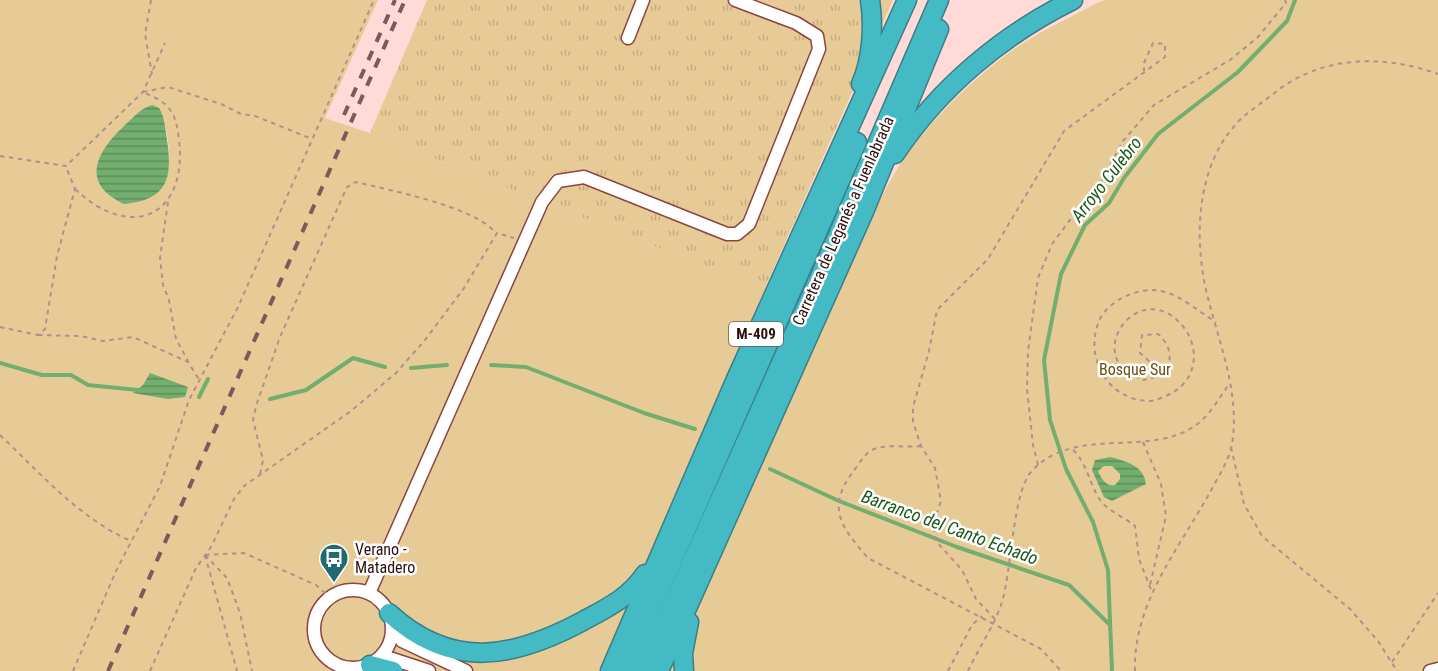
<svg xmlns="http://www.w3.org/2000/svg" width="1438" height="671" viewBox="0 0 1438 671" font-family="'Roboto Condensed',sans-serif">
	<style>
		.grass { fill: url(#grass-tufts) }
		.park { fill: #e7cb97; fill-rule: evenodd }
		.water { fill: url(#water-rules); fill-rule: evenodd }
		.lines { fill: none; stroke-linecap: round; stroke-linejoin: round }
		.stream { stroke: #72ae6e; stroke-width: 4 }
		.minor-casing { stroke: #8f4342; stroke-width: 15 }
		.highway-casing { stroke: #3c7e85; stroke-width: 21 }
		.path { stroke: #b18f8d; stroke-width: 2; stroke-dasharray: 4.5 4.5; stroke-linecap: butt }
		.minor { stroke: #fff; stroke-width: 12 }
		.highway { stroke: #43bac4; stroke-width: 18 }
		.rail { stroke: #7b5a59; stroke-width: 4; stroke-dasharray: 10 10; stroke-linecap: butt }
		.labels { text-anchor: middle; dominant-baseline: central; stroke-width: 5; stroke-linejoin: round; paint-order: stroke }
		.shield { fill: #fff; stroke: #6d5757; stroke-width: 1.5 }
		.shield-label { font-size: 15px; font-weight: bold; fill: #2e0f0f }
		.street-label { font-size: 16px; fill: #2e0f0f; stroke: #fff }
		.park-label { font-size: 16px; fill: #6a4f0f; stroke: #fff }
		.poi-label { font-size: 16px; fill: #2e0f0f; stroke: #fff; text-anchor: start }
		.water-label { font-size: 18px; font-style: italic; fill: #1c591b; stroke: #fff }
	</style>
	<defs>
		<pattern id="grass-tufts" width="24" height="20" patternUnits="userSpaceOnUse" patternTransform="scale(1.5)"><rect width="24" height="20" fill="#e7cb97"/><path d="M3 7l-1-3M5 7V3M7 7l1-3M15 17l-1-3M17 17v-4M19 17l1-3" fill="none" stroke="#c6ad81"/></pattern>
		<pattern id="water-rules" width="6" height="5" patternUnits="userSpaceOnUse" patternTransform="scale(1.5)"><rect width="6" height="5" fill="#72ae6e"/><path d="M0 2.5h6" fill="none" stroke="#5e8c59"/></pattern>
	</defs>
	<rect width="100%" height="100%" fill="#ffdad7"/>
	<!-- grass -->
	<polygon class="grass" points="427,0 893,0 764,290 370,133"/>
	<!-- park -->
	<path class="park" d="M0,0H378L325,118L370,133L829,315C850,265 871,212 899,166C926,123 986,65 1030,39C1051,26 1073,16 1095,4L1105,0H1438V671H0ZM138,113H162C168,134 175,171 161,190L115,200L98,181L118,132Z"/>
	<!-- water -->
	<g class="water">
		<path d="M152,105L159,108C165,117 165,129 167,140C173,179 167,200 124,204C78,182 98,150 126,124C134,117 141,108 152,105Z"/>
		<polygon points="150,373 188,387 185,397 168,399 133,393 143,385"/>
		<path d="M1110,457C1126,461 1144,466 1146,484L1112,501L1104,497L1092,470L1095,460ZM1104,466H1112L1120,474V479L1115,485C1106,487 1101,478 1098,471Z"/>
	</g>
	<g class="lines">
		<!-- stream -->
		<g class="stream">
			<polyline points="0,363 42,375 71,375 88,385 138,390"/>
			<polyline points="491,365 526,367 644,413 695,429"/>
			<polyline points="411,368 447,365"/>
			<polyline points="199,397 208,379"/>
			<polyline points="270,399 306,390 353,358 385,367"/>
			<polyline points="770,469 839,501 957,547 1069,585 1109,624"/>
			<polyline points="1112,671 1108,570 1093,522 1066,469 1050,420 1044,360 1061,274 1085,225 1109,203 1124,178 1158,134 1238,72 1287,21 1295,0"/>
		</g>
		<!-- minor casing -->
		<g class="minor-casing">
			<g id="minor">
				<polyline points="628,38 643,0"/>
				<circle cx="353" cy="629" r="39"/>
				<polyline points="369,593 542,202 558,181 584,177 727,234 737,234 749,224 819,49 817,36 796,23 735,0"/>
				<polyline points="393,628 402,641 466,671"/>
				<polyline points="383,656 429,671"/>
				<polyline points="1430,671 1438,669"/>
			</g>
		</g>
		<!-- highway casing -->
		<g class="highway-casing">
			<g id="highway">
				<path d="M861,84C872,59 874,26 870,0"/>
				<path d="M895,154C939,88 1002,35 1073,0"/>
				<path d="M389,613C452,671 514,658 583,621C607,608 630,597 645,574"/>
				<polyline points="370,665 393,671"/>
				<polyline points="610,671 736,379 907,0"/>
				<polyline points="624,671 857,142"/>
				<polyline points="643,671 824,267 939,0"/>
				<polyline points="659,671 863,214 939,29"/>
				<polyline points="684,671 683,653 689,622"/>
			</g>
		</g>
		<!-- path -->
		<g class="path">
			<polyline points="151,0 145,34 152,74"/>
			<polyline points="143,92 168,87 221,104 241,114 255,116 312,139"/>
			<polyline points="0,156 66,166 143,92 165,43"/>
			<path d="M75,189C131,242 188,217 179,139C177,127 176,115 167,106C160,99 151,96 143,92"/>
			<polyline points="168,202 160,258 163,285 169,300 176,339 188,361"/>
			<polyline points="0,327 38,335 45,329 57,256 75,189 66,167"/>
			<polyline points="38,335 81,336 103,341 133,337 188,362 200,381"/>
			<path d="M1166,368L1150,362L1140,353L1142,335L1158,334C1170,344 1175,362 1162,373C1158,377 1149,379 1144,380C1138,378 1129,374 1124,370C1096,342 1136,291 1172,316C1201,337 1202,378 1170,394C1164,397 1155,401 1149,401C1106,400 1083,355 1100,319C1104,310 1114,302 1122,298C1164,277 1183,302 1216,322"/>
			<path d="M0,435C41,474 79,518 131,541"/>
			<polyline points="1143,442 1161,484 1166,516 1150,585"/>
			<path d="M921,446C906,448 883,443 870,451C863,456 857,467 852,473C826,509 842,528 868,558L1041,649L1061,671"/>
			<polyline points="1231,447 1244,504 1262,536 1350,609 1378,641 1397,671"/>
			<path d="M1073,450C1087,463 1089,483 1100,500C1108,511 1124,517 1135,526L1139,559L1152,592"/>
			<polyline points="1038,465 1033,445 1027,389 1028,351 1038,278 1052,244 1082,204 1097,190 1123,141 1154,105 1230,60 1257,38 1286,3 1285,0"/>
			<path d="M260,474L263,460L253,420L256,406L280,337L347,187L356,182C392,191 473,206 496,233"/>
			<polyline points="205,555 244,553 316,585 329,597"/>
			<polyline points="205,555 227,578 240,613 252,671"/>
			<polyline points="205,555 237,671"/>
			<polyline points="995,619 976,599 962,570 936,541 933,525 941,501 935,468 921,446 913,422 913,407 929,351 937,310 988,259 1064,131 1165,57 1165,44 1153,43 1144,63 1144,71"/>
			<polyline points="1392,662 1438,593"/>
			<polyline points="73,671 116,571 160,486 189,400 238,307 374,0"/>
			<polyline points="150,671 196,568 211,547 234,499 244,486 351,411 396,373 425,340 464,288 497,233 514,238"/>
			<polyline points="948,671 972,625 982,616"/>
			<path d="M968,671C978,649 993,628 1001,605C1012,573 1012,494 1031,472C1075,422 1157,462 1202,420C1213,410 1221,395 1230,383"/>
			<path d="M1135,671C1133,604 1178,550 1209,494C1217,479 1229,461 1232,444C1240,396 1221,348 1209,302C1193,244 1194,163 1242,118C1253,108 1266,100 1278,90C1325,55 1385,55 1438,74"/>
		</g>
		<!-- minor -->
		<use href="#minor" class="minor"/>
		<!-- highway -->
		<use href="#highway" class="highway"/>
		<!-- rail -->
		<g class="rail">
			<polyline points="344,115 395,0"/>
			<polyline points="108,671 405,0"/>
		</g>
	</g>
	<!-- icons -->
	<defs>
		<g id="bus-pin" transform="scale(1.5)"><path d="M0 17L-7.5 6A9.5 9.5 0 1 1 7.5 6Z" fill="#206b72" stroke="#fff"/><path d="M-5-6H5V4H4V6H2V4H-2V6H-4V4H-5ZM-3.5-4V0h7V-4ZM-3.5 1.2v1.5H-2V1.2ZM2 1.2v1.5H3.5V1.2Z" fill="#fff"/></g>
	</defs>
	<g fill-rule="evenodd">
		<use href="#bus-pin" x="334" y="558"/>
	</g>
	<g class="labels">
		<!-- shield labels -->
		<rect class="shield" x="729" y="322" width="54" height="24" rx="4.5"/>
		<g class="shield-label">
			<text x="756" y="334">M-409</text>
		</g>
		<!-- street labels -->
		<g class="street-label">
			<text transform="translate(843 221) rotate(-66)">Carretera de Leganés a Fuenlabrada</text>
		</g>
		<!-- park labels -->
		<g class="park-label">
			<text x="1135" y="369">Bosque Sur</text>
		</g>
		<!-- poi labels -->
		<g class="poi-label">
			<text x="355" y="549">Verano -<tspan x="355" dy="18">Matadero</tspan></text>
		</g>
		<!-- water labels -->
		<g class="water-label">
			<text transform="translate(1106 179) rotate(-52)">Arroyo Culebro</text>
			<text transform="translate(950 527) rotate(20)">Barranco del Canto Echado</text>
		</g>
	</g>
</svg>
